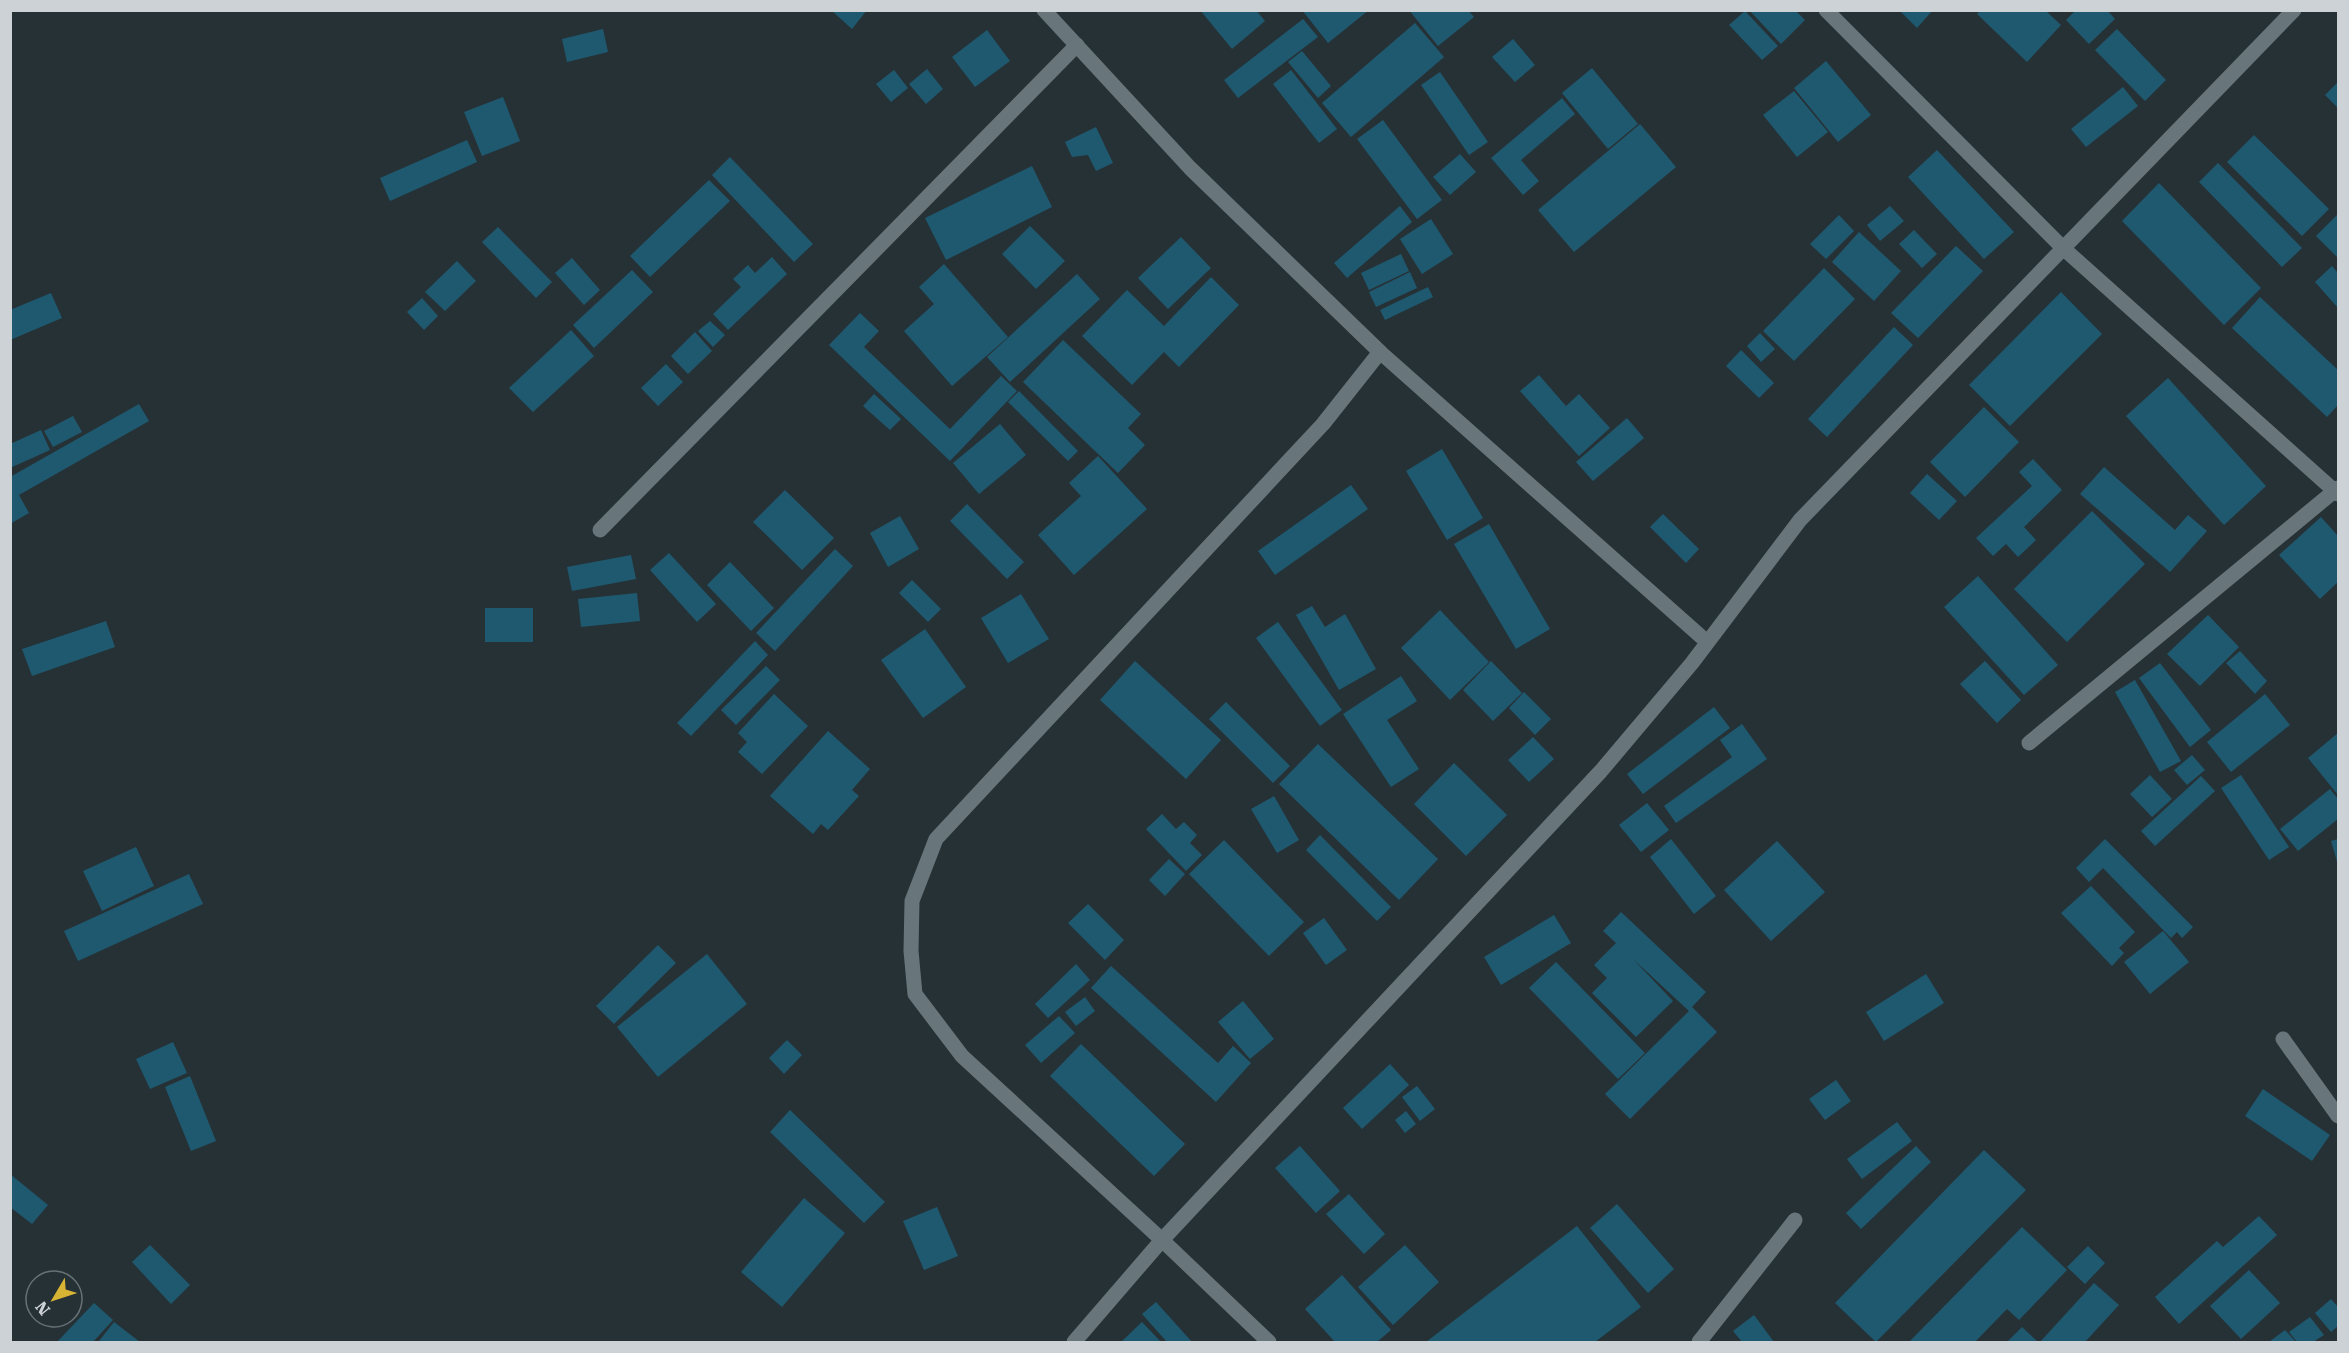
<svg xmlns="http://www.w3.org/2000/svg" width="2349" height="1353" viewBox="0 0 2349 1353" font-family="'Roboto Serif',serif">
	<style>
		.building { fill: #1f596f }
		.lines { fill: none; stroke-linecap: round; stroke-linejoin: round }
		.minor { stroke: #68757a; stroke-width: 15 }
	</style>
	<rect width="100%" height="100%" fill="#263136"/>
	<!-- building -->
	<g class="building">
		<polygon points="831,10 867,10 852,29"/>
		<polygon points="1200,10 1256,10 1265,21 1232,49"/>
		<polygon points="1302,10 1369,10 1328,43"/>
		<polygon points="1409,10 1468,10 1474,17 1438,46"/>
		<polygon points="1749,10 1795,10 1805,20 1781,44"/>
		<polygon points="1899,10 1933,10 1917,28"/>
		<polygon points="1981,10 2045,10 2061,25 2027,62 1977,14"/>
		<polygon points="2076,10 2107,10 2115,19 2089,44 2066,20"/>
		<polygon points="1745,11 1778,46 1762,60 1729,25"/>
		<polygon points="1303,19 1318,37 1238,98 1224,80"/>
		<polygon points="1415,23 1444,57 1351,137 1322,103"/>
		<polygon points="603,29 608,52 567,62 562,39"/>
		<polygon points="2117,29 2166,80 2145,101 2095,50"/>
		<polygon points="987,30 1010,61 975,87 952,57"/>
		<polygon points="1513,39 1535,65 1515,82 1492,57"/>
		<polygon points="1302,51 1331,86 1318,98 1288,62"/>
		<polygon points="1826,61 1871,115 1838,142 1794,88"/>
		<polygon points="1592,68 1638,124 1608,149 1562,93"/>
		<polygon points="927,69 943,89 926,104 909,84"/>
		<polygon points="894,70 908,88 891,102 876,84"/>
		<polygon points="1291,70 1337,129 1319,143 1273,84"/>
		<polygon points="1440,72 1488,142 1469,155 1421,85"/>
		<polygon points="2338,82 2338,108 2325,95"/>
		<polygon points="2123,87 2138,106 2086,147 2071,129"/>
		<polygon points="1794,91 1828,132 1797,157 1763,115"/>
		<polygon points="503,97 520,141 482,156 464,112"/>
		<polygon points="1562,98 1575,114 1521,160 1539,181 1523,195 1491,158"/>
		<polygon points="1383,120 1442,200 1417,219 1357,139"/>
		<polygon points="1640,124 1676,167 1574,252 1538,210"/>
		<polygon points="1096,127 1113,163 1096,171 1088,155 1072,157 1065,142"/>
		<polygon points="2254,135 2329,209 2302,236 2227,162"/>
		<polygon points="467,140 477,162 390,201 380,178"/>
		<polygon points="1937,150 2014,232 1984,259 1908,177"/>
		<polygon points="1460,154 1476,172 1450,195 1433,177"/>
		<polygon points="730,157 813,244 794,262 712,175"/>
		<polygon points="2218,163 2302,248 2282,267 2199,182"/>
		<polygon points="1032,166 1052,207 946,260 925,218"/>
		<polygon points="709,180 730,201 650,277 630,256"/>
		<polygon points="2159,183 2261,288 2224,325 2122,221"/>
		<polygon points="1400,206 1412,222 1347,278 1334,263"/>
		<polygon points="1890,206 1904,221 1880,241 1867,225"/>
		<polygon points="2338,214 2338,258 2316,236"/>
		<polygon points="1839,215 1854,231 1826,259 1810,244"/>
		<polygon points="1431,219 1453,254 1422,274 1400,239"/>
		<polygon points="1030,226 1065,261 1036,289 1002,254"/>
		<polygon points="498,227 552,282 536,298 482,242"/>
		<polygon points="1914,230 1937,254 1922,268 1899,244"/>
		<polygon points="1859,232 1901,271 1874,301 1832,262"/>
		<polygon points="1181,237 1211,268 1168,309 1138,278"/>
		<polygon points="1956,246 1983,271 1918,338 1891,313"/>
		<polygon points="1401,254 1409,271 1369,290 1361,273"/>
		<polygon points="772,257 787,274 728,330 713,314 741,287 733,279 748,265 755,273"/>
		<polygon points="572,258 600,290 584,305 555,273"/>
		<polygon points="457,261 476,281 445,311 425,292"/>
		<polygon points="944,264 1008,337 952,386 904,331 934,304 919,287"/>
		<polygon points="2332,266 2338,273 2338,308 2315,282"/>
		<polygon points="1824,268 1855,299 1794,361 1763,331"/>
		<polygon points="632,270 653,292 594,348 573,325"/>
		<polygon points="1410,272 1417,288 1376,307 1369,292"/>
		<polygon points="1077,274 1100,299 1010,382 987,357"/>
		<polygon points="1211,277 1239,305 1179,367 1164,352 1132,385 1082,336 1127,290 1164,326"/>
		<polygon points="1428,287 1433,297 1385,320 1380,310"/>
		<polygon points="2061,292 2102,334 2010,426 1969,385"/>
		<polygon points="51,293 62,318 10,340 10,310"/>
		<polygon points="2260,297 2338,370 2338,405 2327,417 2232,328"/>
		<polygon points="422,298 438,316 424,330 407,312"/>
		<polygon points="860,313 879,331 864,347 950,429 1001,376 1017,391 950,461 829,345"/>
		<polygon points="710,321 725,335 713,347 698,331"/>
		<polygon points="1894,327 1913,345 1827,437 1808,419"/>
		<polygon points="571,330 594,356 533,412 509,388"/>
		<polygon points="695,332 712,351 688,374 671,356"/>
		<polygon points="1760,333 1775,349 1761,362 1747,346"/>
		<polygon points="1063,340 1141,414 1128,428 1145,445 1118,473 1023,382"/>
		<polygon points="1741,350 1774,383 1759,398 1726,366"/>
		<polygon points="666,364 683,382 658,406 641,388"/>
		<polygon points="1539,375 1566,406 1579,394 1610,428 1579,456 1520,391"/>
		<polygon points="2168,378 2266,486 2224,525 2126,416"/>
		<polygon points="1019,391 1078,451 1068,461 1008,402"/>
		<polygon points="874,394 901,419 890,430 863,406"/>
		<polygon points="139,404 149,421 19,495 29,513 10,524 10,477"/>
		<polygon points="1984,407 2019,442 1965,497 1930,462"/>
		<polygon points="73,416 82,432 53,447 44,431"/>
		<polygon points="1627,418 1644,438 1593,481 1576,462"/>
		<polygon points="1000,424 1026,455 979,494 953,463"/>
		<polygon points="41,430 50,450 10,468 10,444"/>
		<polygon points="1442,449 1483,518 1447,540 1406,471"/>
		<polygon points="1098,456 1147,509 1074,575 1038,535 1081,496 1069,483"/>
		<polygon points="2033,459 2062,490 2024,527 2036,540 2018,557 2006,544 1993,556 1976,538 2032,486 2019,472"/>
		<polygon points="2104,467 2175,530 2188,515 2207,531 2170,572 2080,494"/>
		<polygon points="1927,474 1957,501 1939,520 1910,493"/>
		<polygon points="1351,485 1368,509 1275,575 1258,551"/>
		<polygon points="785,490 834,538 802,570 753,522"/>
		<polygon points="967,504 1024,562 1007,579 950,521"/>
		<polygon points="2092,511 2145,564 2067,642 2014,589"/>
		<polygon points="1663,514 1699,549 1686,563 1650,527"/>
		<polygon points="900,516 919,549 888,567 870,533"/>
		<polygon points="2321,517 2338,536 2338,582 2320,599 2279,555"/>
		<polygon points="1489,524 1550,629 1516,649 1454,544"/>
		<polygon points="835,549 853,566 775,651 756,633"/>
		<polygon points="669,553 716,604 697,622 650,570"/>
		<polygon points="631,555 636,579 572,591 567,567"/>
		<polygon points="730,562 774,608 751,631 707,585"/>
		<polygon points="1978,576 2058,665 2024,695 1944,607"/>
		<polygon points="912,580 941,609 928,622 899,593"/>
		<polygon points="637,593 640,621 581,627 578,599"/>
		<polygon points="1021,594 1049,639 1008,663 981,618"/>
		<polygon points="1312,606 1325,627 1345,614 1376,669 1339,690 1296,615"/>
		<rect x="485" y="608" width="48" height="34"/>
		<polygon points="1440,610 1489,662 1450,700 1401,648"/>
		<polygon points="2208,615 2239,647 2200,686 2167,654"/>
		<polygon points="106,621 115,647 32,676 22,649"/>
		<polygon points="1278,622 1342,710 1320,726 1256,638"/>
		<polygon points="925,629 966,687 923,718 881,660"/>
		<polygon points="755,641 768,655 691,736 677,723"/>
		<polygon points="2240,651 2267,681 2255,694 2226,663"/>
		<polygon points="1135,661 1221,740 1186,779 1100,700"/>
		<polygon points="1491,661 1522,693 1493,721 1463,690"/>
		<polygon points="1985,661 2021,700 1997,723 1960,684"/>
		<polygon points="2160,663 2211,730 2190,747 2139,678"/>
		<polygon points="766,666 780,680 736,725 721,710"/>
		<polygon points="1401,676 1417,701 1387,720 1419,769 1391,787 1343,714"/>
		<polygon points="2135,680 2181,761 2160,772 2115,692"/>
		<polygon points="1524,692 1551,719 1535,735 1509,708"/>
		<polygon points="774,694 808,726 762,774 738,752 747,742 738,733"/>
		<polygon points="2265,694 2290,725 2231,772 2207,742"/>
		<polygon points="1226,702 1290,766 1273,783 1209,719"/>
		<polygon points="1714,707 1730,728 1643,794 1627,774"/>
		<polygon points="1742,724 1767,759 1676,823 1664,806 1732,757 1720,740"/>
		<polygon points="828,731 870,769 852,790 859,796 828,830 821,824 813,834 770,796"/>
		<polygon points="2338,733 2338,795 2308,758"/>
		<polygon points="1533,737 1554,759 1529,782 1508,760"/>
		<polygon points="1318,744 1438,859 1399,900 1279,784"/>
		<polygon points="2192,755 2205,770 2187,785 2174,770"/>
		<polygon points="1454,763 1507,815 1466,856 1414,804"/>
		<polygon points="2150,775 2172,799 2152,817 2130,794"/>
		<polygon points="2241,775 2289,847 2269,860 2221,788"/>
		<polygon points="2201,776 2215,791 2155,846 2141,831"/>
		<polygon points="2330,789 2338,799 2338,819 2298,851 2280,829"/>
		<polygon points="1274,796 1299,840 1277,853 1251,809"/>
		<polygon points="1647,803 1669,830 1641,852 1619,825"/>
		<polygon points="1162,814 1176,829 1184,822 1197,835 1190,843 1202,855 1186,871 1146,829"/>
		<polygon points="1320,835 1391,907 1377,921 1306,850"/>
		<polygon points="1671,839 1716,896 1694,914 1650,857"/>
		<polygon points="2105,839 2193,927 2182,938 2177,932 2171,938 2103,868 2089,882 2076,868"/>
		<polygon points="2338,839 2338,865 2331,841"/>
		<polygon points="1224,840 1304,922 1269,956 1189,874"/>
		<polygon points="1777,841 1825,892 1771,941 1724,890"/>
		<polygon points="136,847 154,886 102,911 83,871"/>
		<polygon points="1169,859 1185,874 1165,896 1149,880"/>
		<polygon points="189,874 203,904 78,961 64,931"/>
		<polygon points="2091,886 2135,932 2119,948 2124,953 2112,966 2061,913"/>
		<polygon points="1088,904 1124,940 1105,960 1068,923"/>
		<polygon points="1621,912 1706,992 1692,1007 1717,1032 1630,1119 1605,1094 1689,1011 1633,959 1673,1001 1636,1037 1592,993 1607,978 1594,965 1616,943 1603,931"/>
		<polygon points="1554,915 1571,943 1501,985 1484,957"/>
		<polygon points="1324,918 1347,950 1326,965 1303,933"/>
		<polygon points="2163,931 2189,962 2150,994 2124,962"/>
		<polygon points="658,945 676,963 614,1024 596,1006"/>
		<polygon points="707,954 747,1004 658,1077 617,1027"/>
		<polygon points="1556,962 1645,1053 1618,1079 1529,988"/>
		<polygon points="1076,964 1090,980 1048,1018 1035,1004"/>
		<polygon points="1111,966 1218,1063 1233,1046 1251,1063 1216,1102 1091,988"/>
		<polygon points="1926,974 1944,1003 1884,1041 1866,1012"/>
		<polygon points="1085,997 1095,1011 1076,1026 1065,1012"/>
		<polygon points="1243,1001 1274,1039 1250,1059 1218,1022"/>
		<polygon points="1059,1016 1075,1033 1041,1063 1025,1045"/>
		<polygon points="787,1040 802,1055 784,1074 769,1058"/>
		<polygon points="173,1042 187,1073 150,1089 136,1059"/>
		<polygon points="1081,1044 1185,1144 1154,1176 1050,1076"/>
		<polygon points="1390,1064 1409,1085 1362,1129 1343,1108"/>
		<polygon points="190,1076 216,1141 191,1151 165,1087"/>
		<polygon points="1836,1080 1851,1101 1825,1120 1809,1099"/>
		<polygon points="1417,1086 1435,1109 1420,1121 1402,1097"/>
		<polygon points="2263,1089 2330,1135 2312,1161 2245,1116"/>
		<polygon points="790,1110 885,1202 864,1223 770,1132"/>
		<polygon points="1406,1111 1416,1124 1405,1133 1395,1120"/>
		<polygon points="1897,1122 1912,1141 1862,1179 1847,1159"/>
		<polygon points="1300,1146 1340,1191 1316,1213 1275,1168"/>
		<polygon points="1916,1146 1931,1162 1861,1229 1846,1213"/>
		<polygon points="1984,1150 2026,1190 1876,1342 1835,1303"/>
		<polygon points="10,1174 48,1205 32,1224 10,1207"/>
		<polygon points="1349,1194 1385,1234 1364,1254 1326,1214"/>
		<polygon points="804,1198 845,1233 782,1307 741,1272"/>
		<polygon points="1617,1204 1674,1269 1648,1293 1590,1228"/>
		<polygon points="937,1207 958,1256 924,1270 903,1221"/>
		<polygon points="2259,1216 2277,1235 2179,1324 2155,1297 2217,1241 2223,1247"/>
		<polygon points="1577,1226 1641,1307 1595,1342 1426,1342"/>
		<polygon points="2022,1227 2067,1270 2019,1320 2007,1309 1975,1342 1909,1342"/>
		<polygon points="150,1245 190,1285 171,1304 132,1262"/>
		<polygon points="1405,1245 1439,1282 1393,1325 1358,1287"/>
		<polygon points="2088,1246 2105,1263 2085,1284 2067,1267"/>
		<polygon points="2249,1270 2280,1303 2241,1339 2210,1306"/>
		<polygon points="1342,1275 1391,1330 1377,1342 1335,1342 1305,1309"/>
		<polygon points="2094,1283 2119,1305 2085,1342 2040,1342"/>
		<polygon points="2331,1299 2338,1307 2338,1326 2331,1332 2315,1313"/>
		<polygon points="1156,1302 1192,1342 1167,1342 1142,1314"/>
		<polygon points="94,1303 113,1320 93,1342 57,1342"/>
		<polygon points="1754,1315 1774,1342 1742,1342 1733,1331"/>
		<polygon points="2310,1317 2324,1335 2313,1342 2297,1342 2289,1332"/>
		<polygon points="114,1322 140,1342 99,1341"/>
		<polygon points="1142,1322 1161,1342 1121,1342"/>
		<polygon points="2022,1327 2038,1342 2007,1342"/>
		<polygon points="2285,1330 2296,1342 2269,1342"/>
	</g>
	<g class="lines">
		<!-- minor -->
		<g class="minor">
			<polyline points="1044,10 1190,168 1380,352 1323,424 936,839 912,901 911,951 915,994 962,1056 1162,1240 1269,1342"/>
			<polyline points="1826,10 2063,248 2338,494"/>
			<polyline points="1380,352 1706,641"/>
			<polyline points="600,530 1077,45"/>
			<polyline points="2029,743 2338,488"/>
			<polyline points="2283,1039 2338,1116"/>
			<polyline points="1074,1342 1162,1240 1601,771 1692,663 1800,520 2294,10"/>
			<polyline points="1699,1342 1795,1220"/>
		</g>
	</g>
	<!-- border -->
	<rect width="2349" height="1353" fill="none" stroke="#ccd2d5" stroke-width="24"/>
	<!-- north arrow -->
	<g transform="translate(54 1299) rotate(231)"><circle r="28" fill="#263136" stroke="#687176" stroke-width="1.5"/>
	<path d="M0-4.5L10 22L0 15L-10 22Z" fill="#d8b434"/>
	<text y="-9" font-size="16" font-weight="bold" text-anchor="middle" fill="#ccd2d5">N</text>
	</g>
</svg>
